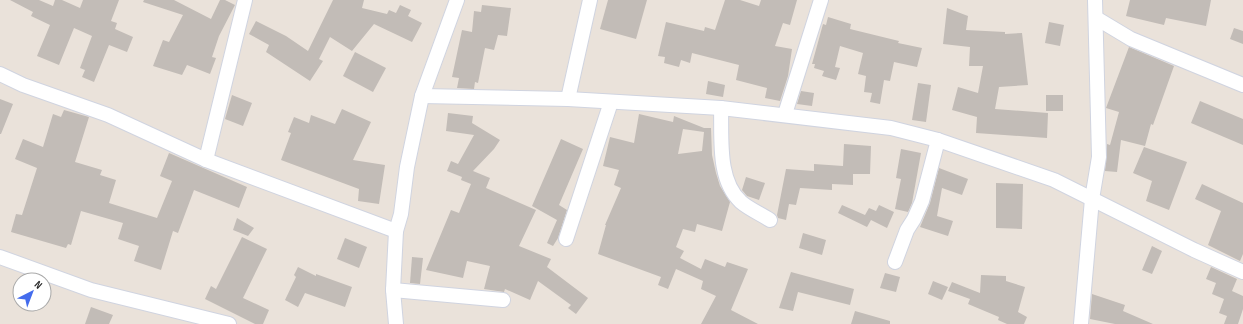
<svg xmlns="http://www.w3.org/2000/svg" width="1243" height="324" viewBox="0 0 1243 324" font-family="'Sofia Sans Condensed',sans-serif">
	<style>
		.building { fill: #c2bcb7; fill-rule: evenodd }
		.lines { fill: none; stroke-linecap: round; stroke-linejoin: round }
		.minor-casing { stroke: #d0d4e0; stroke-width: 16 }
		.minor { stroke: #fff; stroke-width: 14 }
	</style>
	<rect width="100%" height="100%" fill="#eae2da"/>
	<!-- building -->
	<g class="building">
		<polygon points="10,0 39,0 53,6 55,0 62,0 80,8 83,0 119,0 111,21 117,23 115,29 133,37 127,52 109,45 94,82 82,77 85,70 80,68 92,36 74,28 59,65 37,56 50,25 31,16 33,12"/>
		<polygon points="144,0 174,0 211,19 220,0 225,0 235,5 219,36 212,57 216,58 210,74 187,65 182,75 153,66 163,40 169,42 183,15 143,2"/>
		<polygon points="333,0 364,0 362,8 387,14 389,10 396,13 400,5 411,10 408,16 422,23 412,42 374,24 352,51 330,37 319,59 323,61 310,81 266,52 269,45 249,34 256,21 286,36 308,51"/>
		<polygon points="608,0 647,0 636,39 600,29"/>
		<polygon points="725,0 740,0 759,6 761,0 797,0 790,25 783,23 775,46 792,49 788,76 780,101 765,98 767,88 736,80 739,65 692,53 690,63 681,60 679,67 664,63 665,57 658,56 666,22 704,31 705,27 715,30"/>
		<polygon points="1130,0 1211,0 1206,26 1166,18 1164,25 1126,16"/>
		<polygon points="482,5 511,8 507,36 498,35 494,50 485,48 478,83 475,82 474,89 457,88 459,78 452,77 462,30 472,32 474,11 481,12"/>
		<polygon points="947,8 968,16 966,30 1005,32 1005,34 1022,33 1028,85 999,87 995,109 1048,113 1047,138 976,133 977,117 952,110 958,87 978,93 983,66 969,66 970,47 943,44"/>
		<polygon points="828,17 851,24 850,29 899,41 898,43 922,48 917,67 894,62 890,81 884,80 880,104 870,102 872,93 864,92 866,76 858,74 863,53 840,46 835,67 840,68 836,80 822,76 824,71 814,68 815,64 812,64 823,24 826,25"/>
		<polygon points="1049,22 1064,25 1060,46 1045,43"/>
		<polygon points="1234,28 1243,31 1243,44 1230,39"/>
		<polygon points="1129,47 1174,66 1153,125 1151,124 1145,146 1121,140 1117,172 1105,171 1107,144 1110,145 1119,112 1106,108"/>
		<polygon points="355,52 386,68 373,92 343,76"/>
		<polygon points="708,81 725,85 723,97 706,94"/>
		<polygon points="918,83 931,85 926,122 912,120"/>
		<polygon points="801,91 814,93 812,106 797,104"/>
		<polygon points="232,95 252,103 243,126 225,119"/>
		<rect x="1046" y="95" width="17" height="16"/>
		<polygon points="0,99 13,104 1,134 0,134"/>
		<polygon points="1200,101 1243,119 1243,145 1191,123"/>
		<polygon points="342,109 371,122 353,160 385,165 379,204 358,201 359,189 281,160 291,133 288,132 294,117 309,123 311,115 335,124"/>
		<polygon points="64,110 89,117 75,162 102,170 100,175 116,180 109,203 157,218 172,181 160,176 169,153 247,187 239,208 194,190 178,233 173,231 161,270 134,261 139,246 118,239 123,223 81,211 71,245 68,244 66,248 11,232 16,214 22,215 37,168 15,159 23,139 43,147 53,114 61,117"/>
		<polygon points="448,113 473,116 472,123 500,140 494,149 473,171 490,178 486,188 536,210 519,246 551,259 547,267 588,298 576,314 568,308 571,305 538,281 530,300 505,289 504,292 484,289 490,266 467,261 463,278 426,270 451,210 459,213 471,184 461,180 462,177 447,171 451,161 458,164 474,135 446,131"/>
		<path d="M639,114L673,122L674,116L704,128H711L712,155L716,173L720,186L730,202L722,231L697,224L695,232L683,229L676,247L684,251L680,258L701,269L705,259L725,267L727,262L748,269L731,310L758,324H701L716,296L701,289L703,281L676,269L668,289L658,285L661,277L598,254L606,225H605L621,188L614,185L619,170L603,166L610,137L634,143ZM683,129L704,132L702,151L678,154Z"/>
		<polygon points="561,139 583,149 559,205 567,210 558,238 553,246 547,243 557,220 532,206"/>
		<polygon points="844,144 871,146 870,174 853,174 853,185 832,184 832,190 800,188 796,205 789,204 786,220 778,218 777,215 786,169 814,171 814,164 843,166"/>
		<polygon points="1144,147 1187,162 1169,210 1146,201 1152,181 1133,173"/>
		<polygon points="901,149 921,153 912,203 908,212 895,209 901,179 896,178"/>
		<polygon points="939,168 968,179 962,195 942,188 937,216 953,221 948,236 920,227 930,203"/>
		<polygon points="746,177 765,183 759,200 747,196 742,190"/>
		<polygon points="996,183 1023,184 1022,229 996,228"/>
		<polygon points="1202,184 1243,203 1243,254 1240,261 1208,245 1221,211 1195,199"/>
		<polygon points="842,205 865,215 869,208 876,211 879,205 894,212 887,228 871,220 867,227 838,213"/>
		<polygon points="237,218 254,228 248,236 233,230"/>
		<polygon points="803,233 826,240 822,255 799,248"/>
		<polygon points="242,237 267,249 243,298 269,310 263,324 255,324 205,299 211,286 216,289"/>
		<polygon points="345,238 367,247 359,268 337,259"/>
		<polygon points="1152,246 1162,251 1152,274 1142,270"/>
		<polygon points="412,257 423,258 420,284 410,283"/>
		<polygon points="298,267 316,276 316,274 352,287 345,307 305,293 298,307 285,300 296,277 294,275"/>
		<polygon points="1211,267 1237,279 1232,291 1243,296 1243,309 1238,324 1224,324 1227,316 1219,313 1224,299 1212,294 1216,283 1206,279"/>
		<polygon points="791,272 854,289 850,305 798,292 793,311 779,308"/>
		<polygon points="885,273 900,277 896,292 880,288"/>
		<polygon points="981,275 1006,276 1006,281 1025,287 1018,312 1027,317 1024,324 1007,324 998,320 999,317 968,304 970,299 948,291 952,282 980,293"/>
		<polygon points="933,281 948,287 942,300 928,294"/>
		<polygon points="1092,294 1125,305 1123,311 1153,324 1115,324 1090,319"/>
		<polygon points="91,307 113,315 109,324 85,324"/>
		<polygon points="855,311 890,321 890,324 851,324"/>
	</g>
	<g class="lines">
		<!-- minor casing -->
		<g class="minor-casing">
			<g id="minor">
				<polyline points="1096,18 1131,39 1243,85"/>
				<polyline points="0,74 23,85 108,115 206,160 396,231"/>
				<polyline points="422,96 568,99 721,108 891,128 938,140 1054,180 1194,250 1243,272"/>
				<polyline points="568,99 590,0"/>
				<path d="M721,108C722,138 717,180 741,202C749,209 761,214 770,220"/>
				<polyline points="785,114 821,0"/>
				<polyline points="206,160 245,0"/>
				<polyline points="566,239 611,102"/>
				<polyline points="0,257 91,290 229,324"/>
				<polyline points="895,262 907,230 914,219 922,201 938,140"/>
				<polyline points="393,290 503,300"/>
				<polyline points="396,324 393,290 396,231 401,214 407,167 422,96 457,0"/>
				<polyline points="1081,324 1092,199 1099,157 1095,0"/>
			</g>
		</g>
		<!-- minor -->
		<use href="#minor" class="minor"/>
	</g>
	<!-- north arrow -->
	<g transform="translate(32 292) rotate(42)"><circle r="19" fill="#ffffff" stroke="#a9a9a9"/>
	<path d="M0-3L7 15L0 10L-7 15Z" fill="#446ced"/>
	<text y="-6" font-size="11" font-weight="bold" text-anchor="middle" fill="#282828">N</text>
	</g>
</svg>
